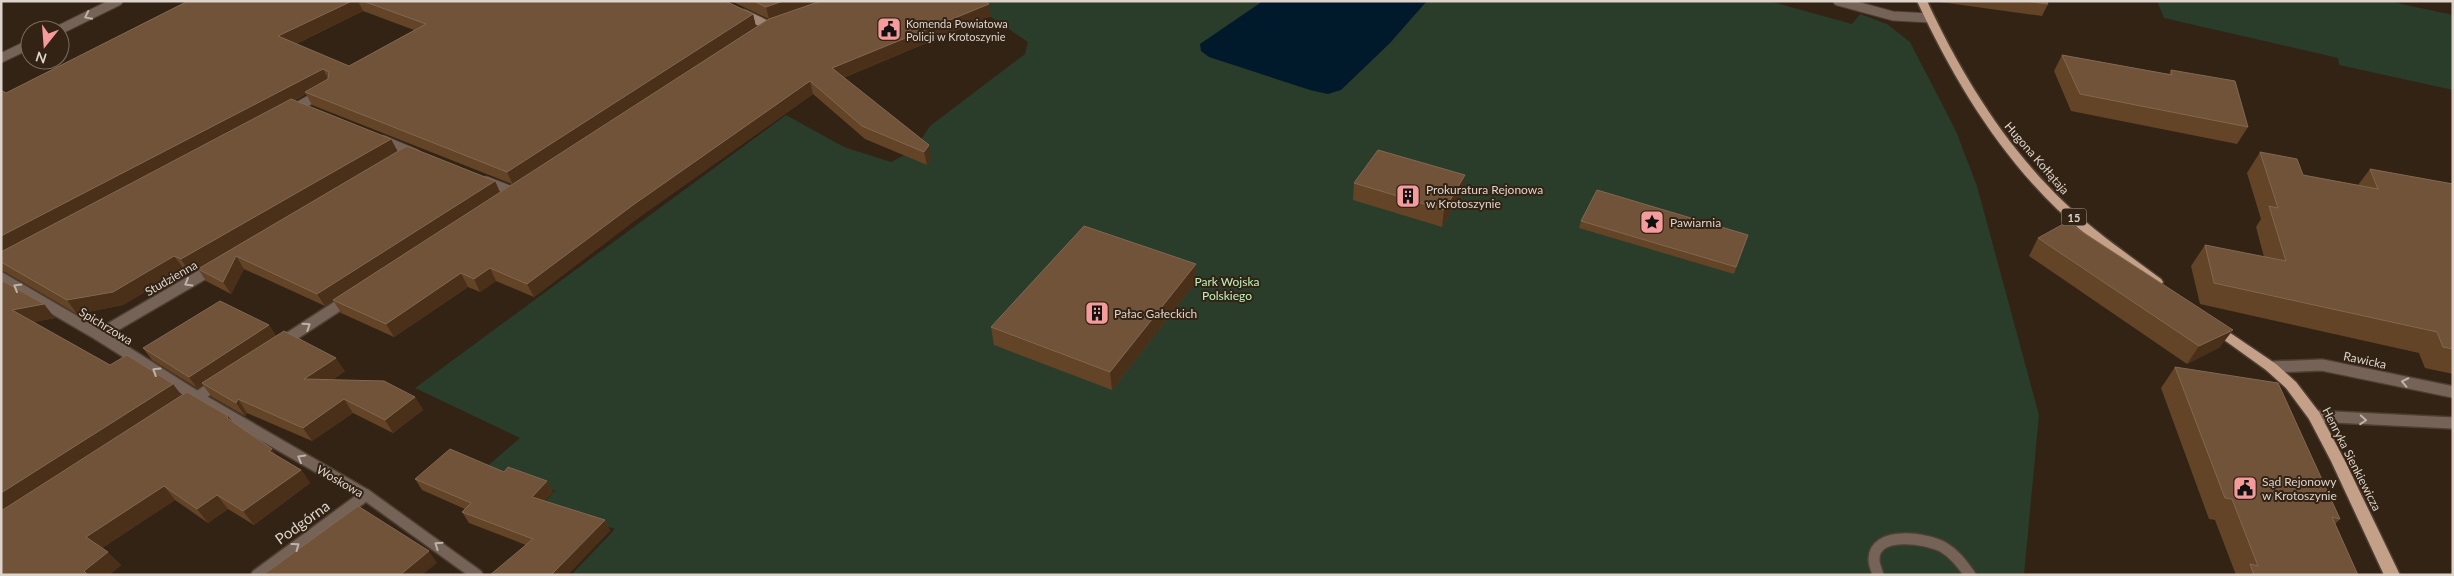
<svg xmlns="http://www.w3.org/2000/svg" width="2454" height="576" viewBox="0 0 2454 576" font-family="Lato,sans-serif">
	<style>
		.green { fill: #2a3c2a }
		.water { fill: #001a2c }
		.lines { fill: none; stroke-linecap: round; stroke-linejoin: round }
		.street-far1-casing { stroke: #4e3f32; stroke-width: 11 }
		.street-casing { stroke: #4e3f32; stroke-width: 14 }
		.secondary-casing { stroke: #4e3f32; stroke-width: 11 }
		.primary-casing { stroke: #4e3f32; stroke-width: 3 }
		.street-far1 { stroke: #756358; stroke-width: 9 }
		.street { stroke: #756358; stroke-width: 11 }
		.secondary { stroke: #a18673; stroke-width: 9 }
		.primary { fill: #c4a088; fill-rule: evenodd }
		.wall { fill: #634427; fill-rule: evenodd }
		.shaded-wall { fill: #4a3019 }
		.building { fill: #705339; stroke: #826850 }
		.oneway { stroke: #beb2a8 }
		.labels { text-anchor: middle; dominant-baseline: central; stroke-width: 4; stroke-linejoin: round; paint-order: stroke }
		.far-poi-label { font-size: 11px; fill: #ded4cb; stroke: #322315; text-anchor: start }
		.shield { fill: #322315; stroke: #aa9f94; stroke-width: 1 }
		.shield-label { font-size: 11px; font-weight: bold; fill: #ded4cb }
		.street-label { font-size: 12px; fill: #ded4cb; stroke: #322315 }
		.poi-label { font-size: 12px; fill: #ded4cb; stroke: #322315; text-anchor: start }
		.park-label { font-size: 12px; fill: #bcf3bb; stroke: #322315 }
		.near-street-label { font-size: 15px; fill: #ded4cb; stroke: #322315 }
	</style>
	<rect width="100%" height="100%" fill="#322315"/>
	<!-- green -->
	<g class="green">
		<polygon points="967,1 1769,1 1852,24 1860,14 1887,24 1910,42 1956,131 1977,186 2039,415 2024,575 571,575 615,529 541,505 555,491 516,477 484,469 520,438 415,388 786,115 844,147 891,162 914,150 930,126 1025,54 1028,42"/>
		<polygon points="2157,1 2388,1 2453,15 2453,90 2339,65 2338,58 2164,18"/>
	</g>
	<!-- water -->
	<polygon class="water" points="1263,1 1426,1 1426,2 1390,43 1341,90 1328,94 1310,90 1209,57 1201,51 1200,44"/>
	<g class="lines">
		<!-- street-far1 casing -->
		<g class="street-far1-casing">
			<g id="street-far1">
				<polyline points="1838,1 1893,16 1930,18"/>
				<polyline points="59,30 118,1"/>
				<polyline points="1,58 30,44"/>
				<polyline points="292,110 320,94"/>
				<polyline points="383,140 416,154"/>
				<polyline points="486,181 514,192"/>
			</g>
		</g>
		<!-- street casing -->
		<g class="street-casing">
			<g id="street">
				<polyline points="1,278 99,335 197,397 366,495 477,575"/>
				<polyline points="99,335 212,269"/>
				<polyline points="281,343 347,300"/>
				<polyline points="2271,367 2322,365 2453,392"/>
				<polyline points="185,405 217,384"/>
				<polyline points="2314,416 2453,423"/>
				<polyline points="257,575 366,495"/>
				<path d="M1878,575C1877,571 1874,565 1874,560C1873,530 1927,538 1943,547C1955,554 1962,564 1970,575"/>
			</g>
		</g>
		<!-- secondary casing -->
		<g class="secondary-casing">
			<polyline id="secondary" points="744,14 769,26 774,25"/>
		</g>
		<!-- primary casing -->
		<g class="primary-casing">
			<g id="primary">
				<path d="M1917,1H1927C1962,76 2005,146 2066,204C2095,232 2129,255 2161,279L2163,282L2161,285H2153C2121,260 2086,237 2057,209C1996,150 1953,78 1917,1Z"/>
				<polygon points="2214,322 2276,364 2296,382 2319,412 2345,461 2400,575 2384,575 2331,461 2309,419 2286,388 2266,370 2209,329 2208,326 2209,323"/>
			</g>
		</g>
		<!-- street-far1 -->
		<use href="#street-far1" class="street-far1"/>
		<!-- street -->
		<use href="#street" class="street"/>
		<!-- secondary -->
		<use href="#secondary" class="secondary"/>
		<!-- primary -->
		<use href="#primary" class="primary"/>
	</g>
	<!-- wall -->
	<g class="wall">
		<path d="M188,1H725L753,14L756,27L769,19L731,1H985L991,16L843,78L931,158L927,165L865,139L813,94L638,218L534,297L496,281L480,292L468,287L394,337L341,313L333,300L325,306L244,269L231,294L206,281L198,269L258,233L190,273L184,269L123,305L77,314L5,272L1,271V90L6,93ZM363,11L414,30L349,66L296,44ZM306,94L312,105L512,184L500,192L495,181L398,152L294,101Z"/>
		<polygon points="1933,1 2047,1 2048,4 2042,16"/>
		<polygon points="2062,55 2169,74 2171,70 2248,127 2237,144 2071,111 2054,71"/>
		<polygon points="2260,152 2303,175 2358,185 2370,169 2453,184 2453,374 2425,368 2419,353 2200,304 2191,266 2205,245 2264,257 2256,227 2261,219 2247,173"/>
		<polygon points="1354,183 1463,192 1442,227 1353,200"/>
		<polygon points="1581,221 1748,235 1734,274 1579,228"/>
		<polygon points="2038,238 2220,347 2187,364 2029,256"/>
		<polygon points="1,280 55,318 33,322 110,365 182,396 233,423 278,457 301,470 310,483 254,525 228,509 208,523 175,500 102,548 121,565 109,575 1,575"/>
		<polygon points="1196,282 1112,390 994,345 991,327"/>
		<polygon points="269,325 276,336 345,371 332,380 415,397 423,410 393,433 353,413 312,441 247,413 245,416 212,397 203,385 197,388 152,360 143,348"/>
		<polygon points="2175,367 2340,519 2335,524 2358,575 2236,575 2215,520 2209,519 2161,388"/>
		<polygon points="504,472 547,481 553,492 544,501 605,520 610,531 526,545 469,523 462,512 465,509 422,490 415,479"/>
	</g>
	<!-- shaded-wall -->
	<g class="shaded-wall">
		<polygon points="352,1 358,1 363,11 285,49 278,36"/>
		<polygon points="783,1 821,1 769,19 766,7"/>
		<polygon points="989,4 991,16 835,81 832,68"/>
		<polygon points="753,14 756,27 513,185 507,172"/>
		<polygon points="323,69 330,82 305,92 306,94 1,254 1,236"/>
		<polygon points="810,81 813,94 638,218 534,297 527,284 633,205"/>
		<polygon points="391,139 398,152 190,273 181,259"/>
		<polygon points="929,145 931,158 927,165 924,152"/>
		<polygon points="1465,175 1463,192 1442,227 1444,210"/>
		<polygon points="495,181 500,193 325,306 317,294"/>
		<polygon points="174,256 184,269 123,305 77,314 67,300"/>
		<polygon points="236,256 244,269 231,294 223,282"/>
		<polygon points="1196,264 1196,282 1112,390 1110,372"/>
		<polygon points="490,268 496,281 480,292 474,279"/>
		<polygon points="461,273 468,287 394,337 386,324"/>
		<polygon points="44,304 55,318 24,324 12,310"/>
		<polygon points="269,325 277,337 202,383 203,385 197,388 189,377"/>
		<polygon points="2233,330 2220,347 2187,364 2199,346"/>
		<polygon points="336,358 345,371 313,392 304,379"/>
		<polygon points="173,384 183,397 1,515 1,493"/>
		<polygon points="415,397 423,410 393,433 385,420"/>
		<polygon points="238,399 247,413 245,416 236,403"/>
		<polygon points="344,399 353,413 312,441 303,428"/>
		<polygon points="228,416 238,429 227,418"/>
		<polygon points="272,449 282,462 269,451"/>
		<polygon points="301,470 310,483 254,525 243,511"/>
		<polygon points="547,481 553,492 538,508 532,497"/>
		<polygon points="164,486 175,500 98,551 86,537"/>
		<polygon points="217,495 228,509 208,523 197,509"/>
		<polygon points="605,520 610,531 568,575 551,575"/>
		<polygon points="429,551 437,563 422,575 400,575"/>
		<polygon points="108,552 121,565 109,575 87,575 84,571"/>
	</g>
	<!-- building -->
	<g class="building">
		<polygon points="188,1 352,1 278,36 349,66 426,24 363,1 725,1 753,14 507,172 305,92 328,79 329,72 323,69 1,236 1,90 6,93"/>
		<polygon points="754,1 783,1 766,7"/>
		<polygon points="821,1 985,1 989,4 832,68 929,145 924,152 862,126 810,81 633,205 527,284 490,268 474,279 461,273 386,324 333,300 769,19"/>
		<polygon points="2025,1 2047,1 2048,4"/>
		<polygon points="2062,55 2172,75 2171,70 2235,81 2248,127 2080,94"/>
		<polygon points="291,99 391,139 181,259 174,256 113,292 67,300 1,262 1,252"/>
		<polygon points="407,146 495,181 317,294 236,256 223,282 198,269"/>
		<polygon points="1378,150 1465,175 1444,210 1354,183"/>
		<polygon points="2260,152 2297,159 2303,175 2378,189 2370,169 2453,184 2453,349 2443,347 2437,332 2214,283 2205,245 2286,261 2269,206 2278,208"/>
		<polygon points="1597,190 1748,235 1736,267 1581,221"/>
		<polygon points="2067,222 2233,330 2199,346 2038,238"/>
		<polygon points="1084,226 1196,264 1110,372 991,327"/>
		<polygon points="1,280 44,304 12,310 110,365 127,355 173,384 1,493"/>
		<polygon points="220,301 269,325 189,377 143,348"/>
		<polygon points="284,331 336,358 304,379 384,381 415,397 385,420 344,399 303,428 238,399 236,403 202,383"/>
		<polygon points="2175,367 2278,383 2340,519 2332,517 2358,575 2254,575 2250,564 2258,566 2232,499 2225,498"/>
		<polygon points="187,392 228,416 227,418 272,449 269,451 301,470 243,511 217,495 197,509 164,486 86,537 108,552 84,571 88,575 1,575 1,511"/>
		<polygon points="450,449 504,472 508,467 547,481 532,497 605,520 551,575 490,575 533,539 462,512 471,503 415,479"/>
		<polygon points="358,506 429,551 400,575 263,575"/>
	</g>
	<!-- one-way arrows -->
	<defs><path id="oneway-chevron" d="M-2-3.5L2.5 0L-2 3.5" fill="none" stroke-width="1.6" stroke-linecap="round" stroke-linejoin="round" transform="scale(1.25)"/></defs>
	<g class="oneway">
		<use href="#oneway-chevron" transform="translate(88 16) rotate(154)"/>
		<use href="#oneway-chevron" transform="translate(188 283) rotate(150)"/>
		<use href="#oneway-chevron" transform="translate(17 287) rotate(-150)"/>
		<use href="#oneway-chevron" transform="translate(307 326) rotate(-33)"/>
		<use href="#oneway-chevron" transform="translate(156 371) rotate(-148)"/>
		<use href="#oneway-chevron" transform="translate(2405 382) rotate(-168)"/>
		<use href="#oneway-chevron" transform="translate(2363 420) rotate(4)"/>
		<use href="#oneway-chevron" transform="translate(301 458) rotate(-150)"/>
		<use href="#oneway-chevron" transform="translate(438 545) rotate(-145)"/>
		<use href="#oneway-chevron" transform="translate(296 546) rotate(-36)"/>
	</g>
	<!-- icons -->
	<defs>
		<g id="civic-square" transform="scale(1.25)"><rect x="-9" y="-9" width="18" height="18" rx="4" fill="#f59b9c" stroke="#322315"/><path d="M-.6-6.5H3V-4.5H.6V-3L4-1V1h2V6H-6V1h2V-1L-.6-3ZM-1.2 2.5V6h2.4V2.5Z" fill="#111"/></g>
		<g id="building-square" transform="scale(1.25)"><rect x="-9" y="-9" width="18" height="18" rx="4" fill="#f59b9c" stroke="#322315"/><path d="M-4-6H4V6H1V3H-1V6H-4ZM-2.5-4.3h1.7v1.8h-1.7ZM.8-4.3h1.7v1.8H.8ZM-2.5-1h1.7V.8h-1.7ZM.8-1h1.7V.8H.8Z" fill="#111"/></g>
		<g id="sight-square" transform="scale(1.25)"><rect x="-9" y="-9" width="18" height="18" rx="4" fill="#f59b9c" stroke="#322315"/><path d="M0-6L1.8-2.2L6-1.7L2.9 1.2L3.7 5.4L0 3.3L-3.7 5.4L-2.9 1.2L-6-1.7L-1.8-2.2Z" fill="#111"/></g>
	</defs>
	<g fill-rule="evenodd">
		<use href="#civic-square" x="889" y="29"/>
		<use href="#building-square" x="1408" y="196"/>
		<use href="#sight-square" x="1652" y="222"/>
		<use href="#building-square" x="1097" y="313"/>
		<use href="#civic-square" x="2245" y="488"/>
	</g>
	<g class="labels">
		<!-- far-poi labels -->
		<g class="far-poi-label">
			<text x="906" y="23">Komenda Powiatowa<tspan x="906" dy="13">Policji w Krotoszynie</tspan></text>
		</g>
		<!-- shield labels -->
		<rect class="shield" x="2061.5" y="208.5" width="25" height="17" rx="4"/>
		<g class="shield-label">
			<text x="2074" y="217">15</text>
		</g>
		<!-- street labels -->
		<g class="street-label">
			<text transform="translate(2037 158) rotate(49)">Hugona Kołłątaja</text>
			<text transform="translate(171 278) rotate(-30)">Studzienna</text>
			<text transform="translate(106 326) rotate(31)">Spichrzowa</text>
			<text transform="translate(2365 360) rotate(12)">Rawicka</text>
			<text transform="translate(2352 459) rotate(63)">Henryka Sienkiewicza</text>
			<text transform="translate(340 481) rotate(30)">Woskowa</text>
		</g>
		<!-- poi labels -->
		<g class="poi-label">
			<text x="1426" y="189">Prokuratura Rejonowa<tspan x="1426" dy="14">w Krotoszynie</tspan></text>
			<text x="1670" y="222">Pawiarnia</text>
			<text x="1114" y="313">Pałac Gałeckich</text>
			<text x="2262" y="481">Sąd Rejonowy<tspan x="2262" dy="14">w Krotoszynie</tspan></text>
		</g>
		<!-- park labels -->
		<g class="park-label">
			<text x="1227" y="281">Park Wojska<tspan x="1227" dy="14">Polskiego</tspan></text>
		</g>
		<!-- near-street labels -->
		<g class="near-street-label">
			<text transform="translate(302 522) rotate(-36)">Podgórna</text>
		</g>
	</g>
	<!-- border -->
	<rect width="2454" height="576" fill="none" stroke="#ded4cb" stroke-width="5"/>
	<!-- north arrow -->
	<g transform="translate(45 45) rotate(197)"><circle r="24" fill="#322315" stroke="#776a5e"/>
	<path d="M0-4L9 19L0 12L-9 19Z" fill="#f59b9c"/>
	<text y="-8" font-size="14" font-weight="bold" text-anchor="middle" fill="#ded4cb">N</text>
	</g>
</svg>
